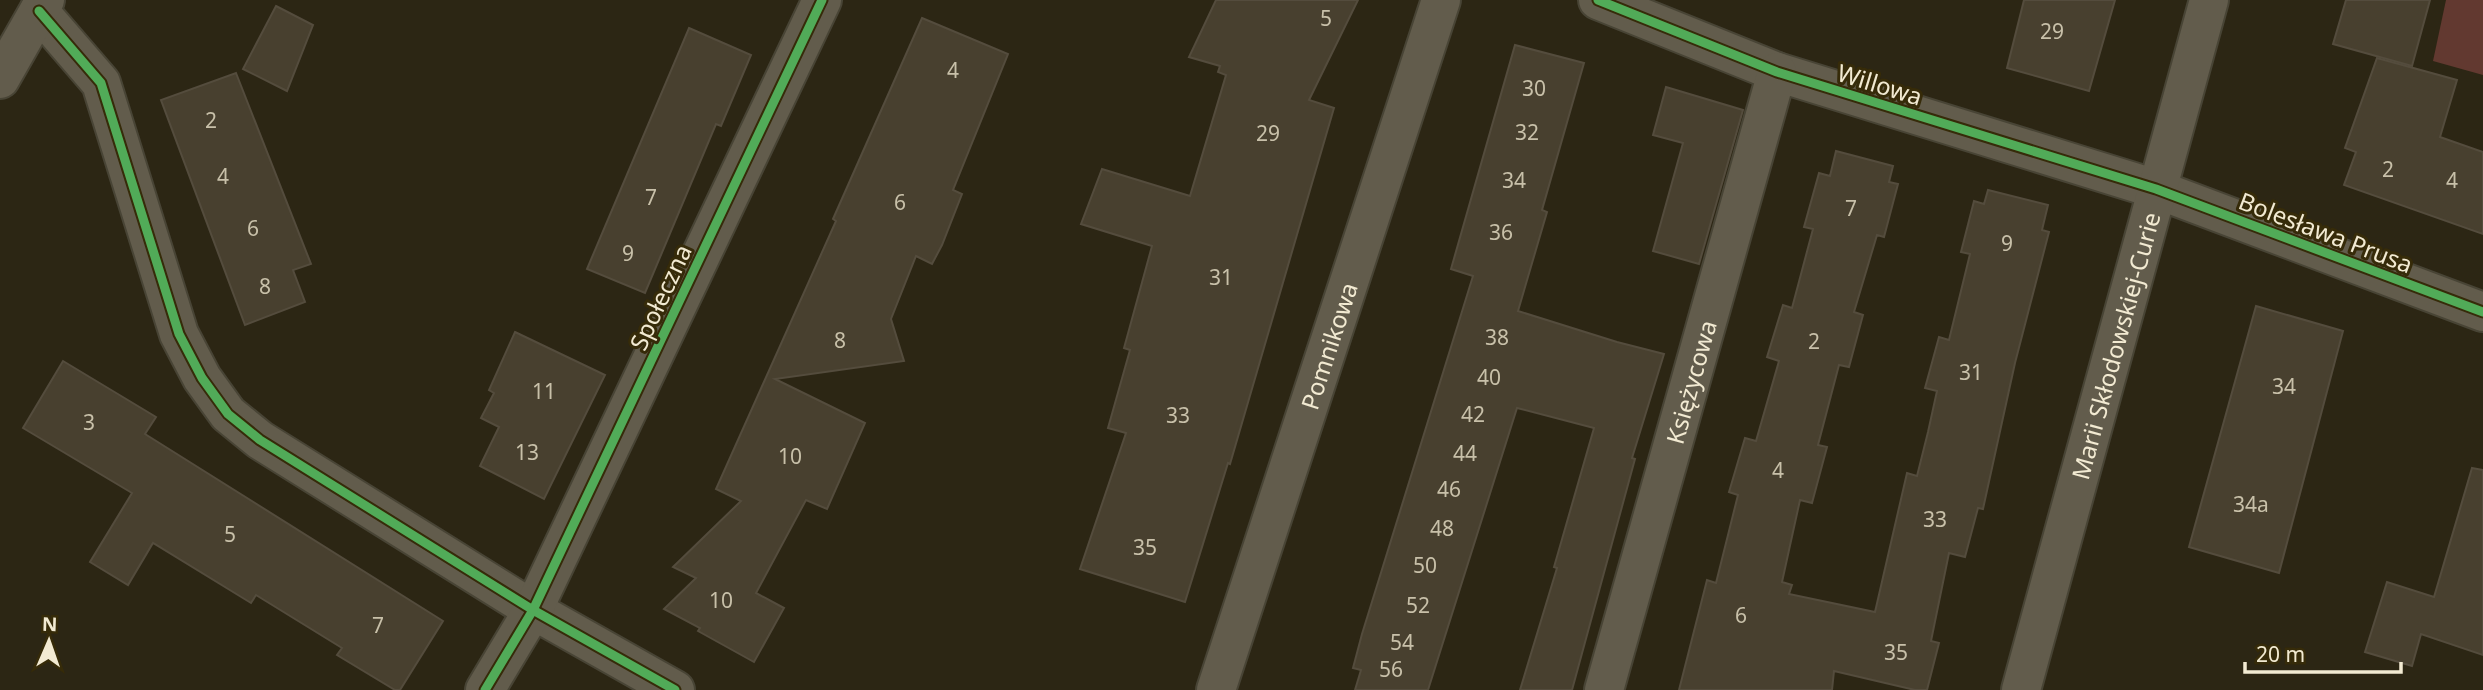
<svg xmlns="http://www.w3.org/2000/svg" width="2483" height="690" viewBox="0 0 2483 690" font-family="'Noto Sans',sans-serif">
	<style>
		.green { fill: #623930 }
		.building { fill: #48402f; stroke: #544c3d; stroke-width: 2 }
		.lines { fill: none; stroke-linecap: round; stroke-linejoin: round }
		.minor-casing { stroke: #484435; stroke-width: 42 }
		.minor { stroke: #625c4c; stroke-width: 38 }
		.cycleway-casing { stroke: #362b09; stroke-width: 13 }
		.cycleway { stroke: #51ab58; stroke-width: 9 }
		.labels { text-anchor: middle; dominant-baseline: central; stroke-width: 6; stroke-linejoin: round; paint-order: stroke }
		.number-label { font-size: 21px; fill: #c8c0a9 }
		.street-label { font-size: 24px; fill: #f2ead2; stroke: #362b09 }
	</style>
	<rect width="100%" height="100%" fill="#2c2614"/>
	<!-- green -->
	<polygon class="green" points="2446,0 2483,0 2483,75 2433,61"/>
	<!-- building -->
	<g class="building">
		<polygon points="1216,0 1358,0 1309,100 1334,108 1230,464 1228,463 1185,602 1080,569 1126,433 1108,428 1130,350 1124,348 1152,246 1081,224 1102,169 1190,196 1226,75 1218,72 1220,66 1189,57"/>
		<polygon points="2024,0 2115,0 2089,91 2007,68"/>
		<polygon points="2346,0 2430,0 2412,66 2333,44"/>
		<polygon points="276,6 313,25 287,91 243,69"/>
		<polygon points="922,18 1008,54 953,190 962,194 942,245 932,264 916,256 891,319 904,361 775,379 865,423 827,509 806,500 756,593 784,608 754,662 698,631 700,628 664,609 696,578 673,567 741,501 716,489 836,221 833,219"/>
		<polygon points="689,28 751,55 721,126 716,124 645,293 587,269"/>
		<polygon points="1515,45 1584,63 1542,210 1547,212 1518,311 1617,342 1664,354 1632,458 1635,459 1572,690 1520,690 1557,568 1554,567 1594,428 1517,408 1428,690 1355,690 1361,670 1353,668 1362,634 1473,276 1451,269"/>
		<polygon points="2377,58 2457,80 2440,137 2483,152 2483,234 2344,185 2356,152 2345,148"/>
		<polygon points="236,73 311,264 293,270 305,302 245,325 161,100"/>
		<polygon points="1666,87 1743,110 1699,264 1653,251 1683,143 1653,135"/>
		<polygon points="1836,151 1893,166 1889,182 1898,184 1884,237 1877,235 1854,312 1863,315 1849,367 1839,365 1818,445 1827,447 1812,503 1800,500 1782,582 1792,585 1789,594 1875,612 1907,473 1917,476 1928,432 1937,391 1925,388 1939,337 1949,340 1970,254 1961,252 1974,201 1984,204 1988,190 2048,205 2042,230 2049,232 2015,363 1983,509 1978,508 1965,557 1949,553 1931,641 1939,643 1927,690 1915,690 1834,671 1832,690 1679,690 1707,580 1716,583 1738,495 1729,492 1745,438 1756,441 1779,361 1767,357 1783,305 1792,308 1813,229 1804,227 1819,173 1830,176"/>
		<polygon points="2256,306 2343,331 2279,573 2189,547"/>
		<polygon points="515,332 605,375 544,499 480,466 499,427 481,418 494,393 489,390"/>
		<polygon points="63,361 156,417 145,434 443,621 400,690 395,690 337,655 342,648 256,595 251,603 153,543 128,585 90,562 132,493 23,428"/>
		<polygon points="2472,468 2483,470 2483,655 2421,634 2412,666 2365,652 2387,582 2434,597"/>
	</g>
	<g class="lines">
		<!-- minor casing -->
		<g class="minor-casing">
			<g id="minor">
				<polyline points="1598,0 1777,72 2156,189 2483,312"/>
				<polyline points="39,11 101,83 179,334 202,378 228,414 260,440 533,610 675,690"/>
				<polyline points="0,79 45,0"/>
				<polyline points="485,690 533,610 822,0"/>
				<path id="s1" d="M1216,690L1441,0"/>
				<path id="s2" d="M1604,690L1777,72"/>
				<path id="s3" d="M2021,690L2209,0"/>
			</g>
		</g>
		<!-- minor -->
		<use href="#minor" class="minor"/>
		<!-- cycleway casing -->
		<g class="cycleway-casing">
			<g id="cycleway">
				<polyline points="1598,0 1777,72 2156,189 2483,312"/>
				<polyline points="39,11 101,83 179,334 202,378 228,414 260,440 533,610 675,690"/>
				<polyline points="485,690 533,610 822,0"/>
			</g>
		</g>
		<!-- cycleway -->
		<use href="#cycleway" class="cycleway"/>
	</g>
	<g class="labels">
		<!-- number labels -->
		<g class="number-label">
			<text x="1326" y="18">5</text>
			<text x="2052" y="31">29</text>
			<text x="953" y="70">4</text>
			<text x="1534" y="88">30</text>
			<text x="211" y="120">2</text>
			<text x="1527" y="132">32</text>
			<text x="1268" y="133">29</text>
			<text x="2388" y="169">2</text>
			<text x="223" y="176">4</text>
			<text x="1514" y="180">34</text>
			<text x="2452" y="180">4</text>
			<text x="651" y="197">7</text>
			<text x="900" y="202">6</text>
			<text x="1851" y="208">7</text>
			<text x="253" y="228">6</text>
			<text x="1501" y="232">36</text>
			<text x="2007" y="243">9</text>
			<text x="628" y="253">9</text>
			<text x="1221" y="277">31</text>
			<text x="265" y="286">8</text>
			<text x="1497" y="337">38</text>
			<text x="840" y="340">8</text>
			<text x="1814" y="341">2</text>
			<text x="1971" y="372">31</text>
			<text x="1489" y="377">40</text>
			<text x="2284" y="386">34</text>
			<text x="544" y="391">11</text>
			<text x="1473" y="414">42</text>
			<text x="1178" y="415">33</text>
			<text x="89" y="422">3</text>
			<text x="527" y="452">13</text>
			<text x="1465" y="453">44</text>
			<text x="790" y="456">10</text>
			<text x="1778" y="470">4</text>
			<text x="1449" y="489">46</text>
			<text x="2251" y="504">34a</text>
			<text x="1935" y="519">33</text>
			<text x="1442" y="528">48</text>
			<text x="230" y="534">5</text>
			<text x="1145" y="547">35</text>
			<text x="1425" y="565">50</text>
			<text x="721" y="600">10</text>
			<text x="1418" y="605">52</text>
			<text x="1741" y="615">6</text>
			<text x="378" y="625">7</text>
			<text x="1402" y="642">54</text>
			<text x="1896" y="652">35</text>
			<text x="1391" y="669">56</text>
		</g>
		<!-- street labels -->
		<g class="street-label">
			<text transform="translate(1880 84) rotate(17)">Willowa</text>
			<text transform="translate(2326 232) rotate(21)">Bolesława Prusa</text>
			<text transform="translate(660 297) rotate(-65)">Społeczna</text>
			<text stroke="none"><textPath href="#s1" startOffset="362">Pomnikowa</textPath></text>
			<text stroke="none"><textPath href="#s3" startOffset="357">Marii Skłodowskiej-Curie</textPath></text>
			<text stroke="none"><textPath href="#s2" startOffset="320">Księżycowa</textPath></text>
		</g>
	</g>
	<!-- north arrow -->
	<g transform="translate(49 641) rotate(2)" stroke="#362b09" stroke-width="5" paint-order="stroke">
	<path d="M0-5L12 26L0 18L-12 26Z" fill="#f2ead2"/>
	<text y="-10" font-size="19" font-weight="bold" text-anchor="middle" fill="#f2ead2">N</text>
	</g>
	<!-- scale -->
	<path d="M2245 662v10h156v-10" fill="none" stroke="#f2ead2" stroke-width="3.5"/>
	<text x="2256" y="662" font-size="21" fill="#f2ead2" stroke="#362b09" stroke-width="5" paint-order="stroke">20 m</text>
</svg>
